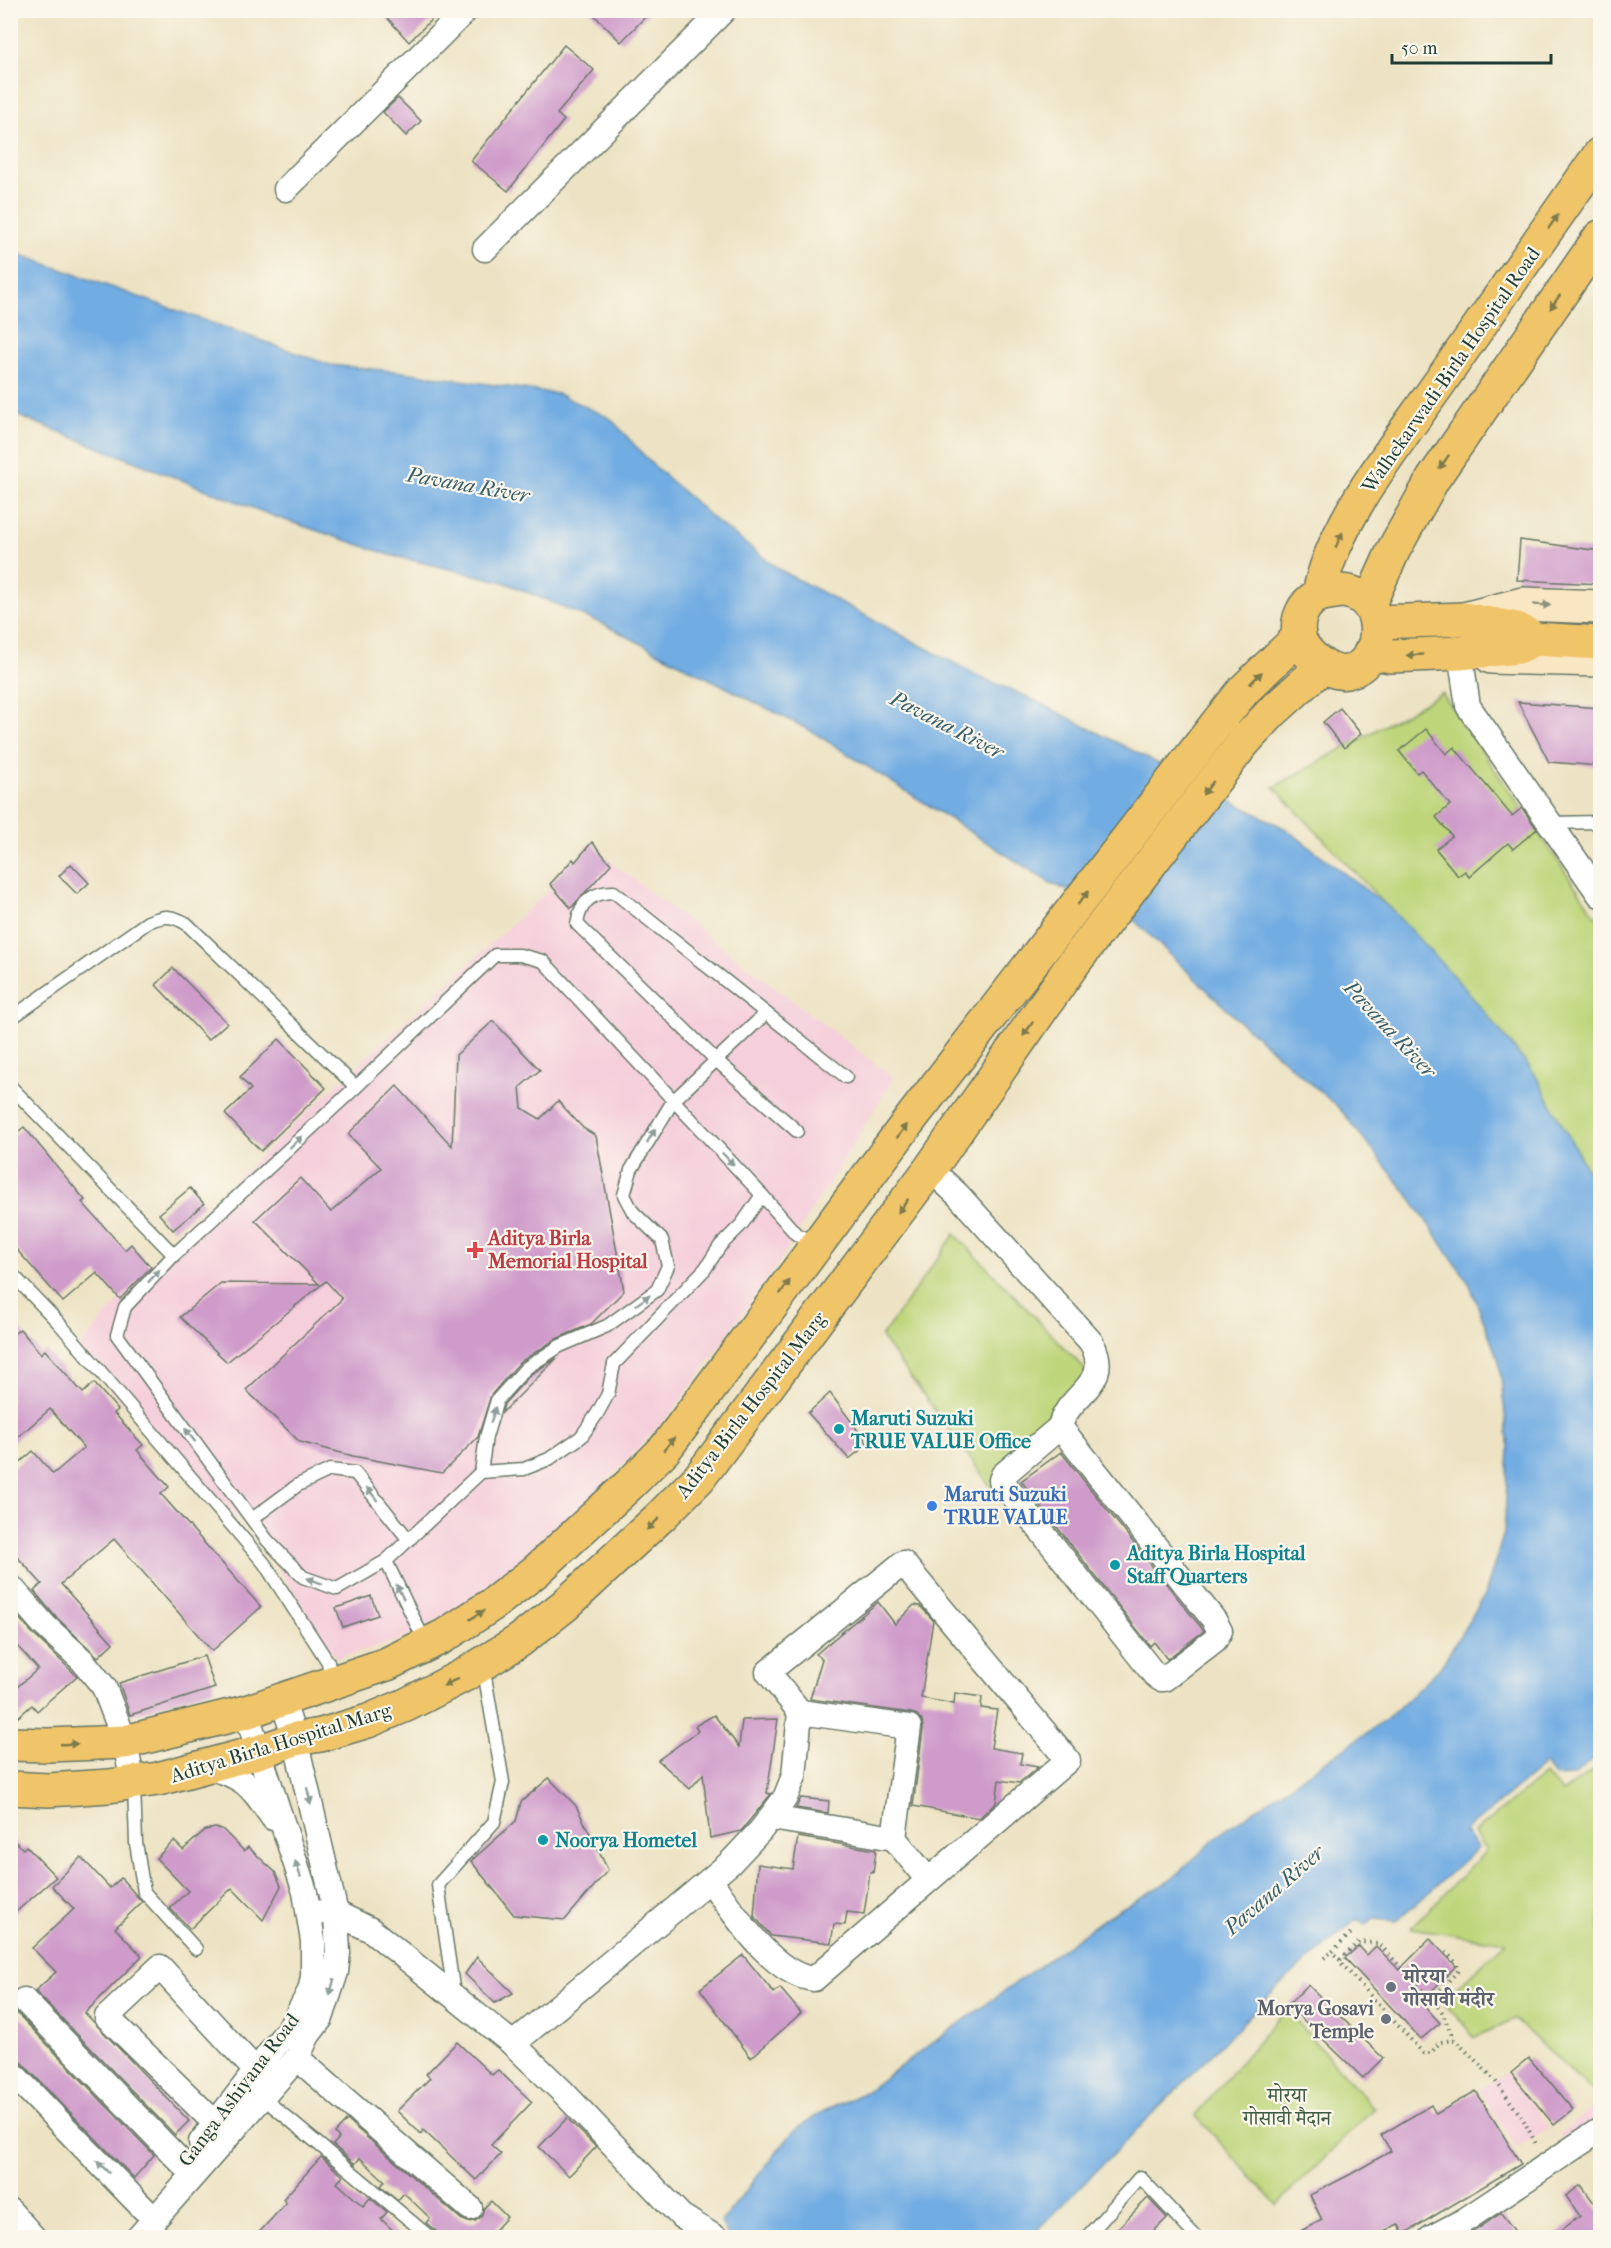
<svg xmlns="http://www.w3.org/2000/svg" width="1611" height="2248" viewBox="0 0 1611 2248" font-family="'IM FELL French Canon','Noto Serif Devanagari',serif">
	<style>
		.built { fill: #f5cfdb }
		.green { fill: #bed57a; stroke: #6e8957; stroke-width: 1.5 }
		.water { fill: #71ace2; stroke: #48748b; stroke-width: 1.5 }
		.building { fill: #cf9bca }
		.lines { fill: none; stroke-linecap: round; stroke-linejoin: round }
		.service-casing { stroke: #677766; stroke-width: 15 }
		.minor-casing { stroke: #677766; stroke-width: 27 }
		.secondary-casing { stroke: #677766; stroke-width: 36 }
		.primary-casing { stroke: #677766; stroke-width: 36 }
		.path { stroke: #677766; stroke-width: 4; stroke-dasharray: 1.5 4.5; stroke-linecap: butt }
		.service { stroke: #fff; stroke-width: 12 }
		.minor { stroke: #fff; stroke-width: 24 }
		.secondary { stroke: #f9e7c3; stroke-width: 33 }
		.primary { stroke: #f0c469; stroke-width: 33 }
		.oneway { fill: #7d7a4c }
		.oneway2 { fill: #8c927c }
		.oneway3 { fill: #8f9e9a }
		.health-dot { fill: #e0444e; stroke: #fbf7ec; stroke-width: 2 }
		.culture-dot { fill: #0f9aa8; stroke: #fbf7ec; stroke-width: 2 }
		.shop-dot { fill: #3f7fe0; stroke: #fbf7ec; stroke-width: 2 }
		.worship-dot { fill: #6b7280; stroke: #fbf7ec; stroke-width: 2 }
		.labels { text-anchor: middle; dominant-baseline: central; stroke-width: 4.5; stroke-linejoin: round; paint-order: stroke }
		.street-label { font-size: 20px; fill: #1f3d34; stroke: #fbf7ec }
		.health-label { font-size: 20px; font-weight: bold; fill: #be3a42; stroke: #fbf7ec; text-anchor: start }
		.culture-label { font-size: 20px; font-weight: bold; fill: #0d838f; stroke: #fbf7ec; text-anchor: start }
		.shop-label { font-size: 20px; font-weight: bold; fill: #366cbe; stroke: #fbf7ec; text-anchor: start }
		.worship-label { font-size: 20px; font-weight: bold; fill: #5b616d; stroke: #fbf7ec; text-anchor: start }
		.park-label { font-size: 20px; fill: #3f5b42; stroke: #fbf7ec }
		.water-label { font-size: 21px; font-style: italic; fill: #385e68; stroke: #fbf7ec }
	</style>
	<rect width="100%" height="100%" fill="#fbf7ec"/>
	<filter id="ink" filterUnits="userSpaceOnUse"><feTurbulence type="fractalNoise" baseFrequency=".0167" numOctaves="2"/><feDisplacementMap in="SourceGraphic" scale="12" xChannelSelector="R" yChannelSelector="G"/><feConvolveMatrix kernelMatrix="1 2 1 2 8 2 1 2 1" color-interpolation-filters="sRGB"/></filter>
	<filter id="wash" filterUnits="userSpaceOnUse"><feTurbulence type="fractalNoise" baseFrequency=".008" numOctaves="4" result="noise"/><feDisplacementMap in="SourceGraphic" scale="24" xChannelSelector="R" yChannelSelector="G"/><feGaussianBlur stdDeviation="1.35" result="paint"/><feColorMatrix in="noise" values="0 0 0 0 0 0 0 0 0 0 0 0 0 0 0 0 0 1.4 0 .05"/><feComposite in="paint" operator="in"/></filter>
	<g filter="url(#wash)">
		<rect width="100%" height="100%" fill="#ede3c4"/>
		<!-- built -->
		<g class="built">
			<polygon points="594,849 894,1078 778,1264 673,1411 592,1497 463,1607 397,1641 336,1658 260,1541 74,1353 175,1236 361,1062"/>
			<polygon points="1506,2073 1549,2127 1518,2149 1479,2090"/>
			<polygon points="1600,2102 1600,2128 1571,2149 1559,2134"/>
		</g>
		<!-- green -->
		<g class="green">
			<polygon points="1442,693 1600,922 1600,1193 1534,1073 1469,993 1274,787"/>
			<polygon points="955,1234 1098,1383 994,1491 881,1337"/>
			<polygon points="1600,1767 1600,2098 1514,2019 1475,2037 1442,2001 1506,1942 1411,1928 1486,1851 1474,1833 1545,1774 1562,1792"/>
			<polygon points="1286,2009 1374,2108 1277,2205 1195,2115"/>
		</g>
		<!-- water -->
		<polygon class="water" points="10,251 330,365 403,372 558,394 610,418 652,464 717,522 780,570 980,677 1030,698 1286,829 1391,909 1469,993 1534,1073 1600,1194 1600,1753 1574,1776 1555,1777 1545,1764 1464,1832 1478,1848 1397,1921 1373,1919 1365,1925 1357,1919 1286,1979 1031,2237 728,2237 721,2222 793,2132 822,2112 865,2092 1108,1916 1171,1880 1224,1831 1387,1719 1440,1668 1485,1595 1504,1533 1509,1449 1499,1361 1469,1283 1409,1196 1340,1109 1237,1019 1135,921 1049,882 813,732 603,624 501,581 390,555 276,517 11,413"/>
		<g id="blocks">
			<!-- building -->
			<g class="building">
				<polygon points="380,10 441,10 409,42"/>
				<polygon points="589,10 652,10 621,42"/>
				<polygon points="564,45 594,70 557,114 564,120 508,191 471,161"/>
				<polygon points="398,98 421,121 406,136 383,112"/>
				<polygon points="1520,540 1600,551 1600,584 1517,580"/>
				<polygon points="1518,702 1600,708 1600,766 1549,762"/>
				<polygon points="1340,708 1361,734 1344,748 1323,722"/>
				<polygon points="1426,729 1446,754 1454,747 1512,816 1522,808 1537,829 1513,849 1508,843 1469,877 1465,871 1458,876 1436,849 1452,836 1436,817 1450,805 1421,770 1417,773 1399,751"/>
				<polygon points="592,842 611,864 571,908 550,884 573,859 575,862"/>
				<polygon points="71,864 89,883 77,894 59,876"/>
				<polygon points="173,968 227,1023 208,1040 156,985"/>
				<polygon points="493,1021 540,1070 520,1087 522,1108 540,1119 558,1101 583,1128 596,1136 624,1291 591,1324 556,1339 520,1362 491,1395 478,1437 442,1473 353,1456 300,1442 246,1390 342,1299 326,1281 227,1362 180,1317 221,1283 319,1284 255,1220 300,1178 331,1212 381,1168 348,1134 397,1086 452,1146 456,1055"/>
				<polygon points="279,1039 326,1088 261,1151 225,1114 251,1089 240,1077"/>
				<polygon points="24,1127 85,1200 82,1202 125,1250 131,1244 151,1267 120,1299 97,1273 63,1302 10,1242 10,1138"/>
				<polygon points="190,1188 204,1204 173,1230 159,1214"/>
				<polygon points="20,1329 41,1354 45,1350 83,1393 94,1383 118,1410 114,1413 143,1445 137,1450 169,1487 161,1494 261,1607 212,1651 114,1539 61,1584 113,1643 98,1657 54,1615 34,1591 42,1584 10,1549 10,1471 33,1451 53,1474 84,1448 50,1409 10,1444 10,1337"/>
				<polygon points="557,1358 502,1413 504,1404 531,1374"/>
				<polygon points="830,1393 868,1444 849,1459 808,1413"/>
				<polygon points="1061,1452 1204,1631 1167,1659 1154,1642 1150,1646 1021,1481"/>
				<polygon points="371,1596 378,1615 343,1627 336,1608"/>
				<polygon points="878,1602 895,1624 914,1605 920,1606 933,1620 921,1698 954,1704 955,1693 982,1697 981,1708 997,1710 991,1748 1022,1753 1020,1764 1038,1767 1019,1783 999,1780 996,1803 979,1818 913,1806 923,1729 922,1721 917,1715 911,1713 810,1699 822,1659 816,1654"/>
				<polygon points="12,1610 33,1634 77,1676 37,1711 32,1705 10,1724 10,1693 38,1669 10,1638"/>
				<polygon points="204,1656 215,1688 130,1715 119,1683"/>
				<polygon points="714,1715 739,1747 742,1720 778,1719 767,1793 771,1794 741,1831 710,1838 703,1774 690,1789 658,1760 698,1731 695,1726"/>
				<polygon points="549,1778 576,1806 608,1870 565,1920 514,1915 471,1861 516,1821 521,1802"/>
				<polygon points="801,1798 829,1801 828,1813 796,1808"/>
				<polygon points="215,1828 222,1829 244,1851 248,1847 275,1872 281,1886 263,1920 232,1888 190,1929 170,1908 188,1891 156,1858 174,1841 183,1850 205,1830"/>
				<polygon points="10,1837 23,1849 26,1846 56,1877 10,1917"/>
				<polygon points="798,1837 876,1850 873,1873 870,1872 864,1914 847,1912 845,1925 834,1924 831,1943 771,1936 754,1916 758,1864 793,1869"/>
				<polygon points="81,1857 110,1888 121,1878 142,1902 115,1928 142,1956 85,2013 189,2121 175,2135 35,1991 56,1972 32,1948 74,1909 52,1886"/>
				<polygon points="1430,1939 1456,1966 1421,2002 1440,2023 1421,2039 1345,1958 1359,1946 1367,1955 1376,1946 1399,1970"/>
				<polygon points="743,1955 774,1993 780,1988 801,2013 751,2058 700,1989"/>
				<polygon points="477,1957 513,1993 495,2003 465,1974"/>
				<polygon points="1308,1985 1383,2058 1363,2078 1288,2005"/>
				<polygon points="10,2004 14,2010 154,2155 134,2178 20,2061 10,2057"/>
				<polygon points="457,2042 492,2075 498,2070 532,2102 491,2145 501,2154 476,2180 423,2130 421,2134 397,2111 430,2078 426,2074"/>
				<polygon points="1529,2058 1573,2110 1554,2125 1511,2073"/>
				<polygon points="1476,2091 1521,2164 1404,2234 1398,2224 1370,2238 1287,2238 1322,2220 1310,2195 1351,2174 1391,2151 1381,2135 1431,2105 1436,2114"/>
				<polygon points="567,2118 596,2147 569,2176 539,2147"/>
				<polygon points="347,2120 461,2219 468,2222 475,2221 481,2217 484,2208 491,2201 507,2217 488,2238 439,2238 437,2232 426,2223 430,2218 404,2193 398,2200 381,2186 385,2181 360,2158 355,2164 333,2145 339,2138 335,2133"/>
				<polygon points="321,2157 343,2176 337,2183 363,2206 370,2198 387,2212 381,2219 401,2238 254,2238 286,2203 283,2199"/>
				<polygon points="1581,2185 1600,2211 1600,2238 1551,2238 1580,2216 1566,2196"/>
				<polygon points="1148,2198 1167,2218 1147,2238 1108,2238"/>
				<polygon points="1501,2213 1520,2238 1462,2238 1473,2232"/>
			</g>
		</g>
	</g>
	<g filter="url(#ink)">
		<use href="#blocks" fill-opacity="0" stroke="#677766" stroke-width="1.5"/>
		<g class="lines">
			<!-- service casing -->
			<g class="service-casing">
				<g id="service">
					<polyline points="1550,823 1600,822"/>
					<path d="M10,1019L148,922C164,915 172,915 187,924L356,1087"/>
					<polyline points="10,1086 174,1255"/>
					<path d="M797,1131L717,1061L577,924C580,903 591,892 614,892L846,1077"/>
					<polyline points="10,1272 59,1323 264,1563 328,1662 331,1682"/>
					<polyline points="481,1472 524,1469 549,1459 581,1437 597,1414 608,1394 614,1364 705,1269 720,1246 742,1224 762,1195"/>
					<polyline points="252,1519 298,1485 330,1470 355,1473 409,1540"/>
					<polyline points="386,1561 337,1589 303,1577 267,1540 117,1335 125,1307 174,1255 356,1087 495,955 520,955 543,961 762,1195 796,1234 815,1243"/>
					<polyline points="426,1644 386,1561 481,1472 486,1437 497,1400 526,1368 560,1346 607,1326 657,1290 668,1266 662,1240 633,1212 624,1195 631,1170 673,1101 765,1014"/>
					<polyline points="134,1785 136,1843 144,1892 196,1949"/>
					<polyline points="454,1994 438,1885 494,1822 503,1782 483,1665"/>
					<polyline points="262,2097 431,2238"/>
					<polyline points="1086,2238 1140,2177 1197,2238"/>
				</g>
			</g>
			<!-- minor casing -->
			<g class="minor-casing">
				<g id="minor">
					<polyline points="286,189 466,10"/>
					<polyline points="485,249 724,10"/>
					<polyline points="1460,653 1468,706 1600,895"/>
					<path d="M930,1169L958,1195L1091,1342C1115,1385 1067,1393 1060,1427L1214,1620L1220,1631L1215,1640L1164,1679H1160L1154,1674L1001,1480L1003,1475L1060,1427"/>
					<polyline points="10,1586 44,1625 82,1660 104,1687 125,1742 133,1784"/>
					<polyline points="800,1712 909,1727 894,1838 928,1880"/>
					<path d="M205,1767C244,1775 251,1786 273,1818"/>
					<polyline points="771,1818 894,1838"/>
					<polyline points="322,1912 336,1913 371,1930 513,2044 563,2092 681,2216 716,2238"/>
					<polyline points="24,2000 183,2164"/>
					<path d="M513,2044L730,1863L761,1830L785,1798L794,1776L800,1712L768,1672L903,1563L1068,1760L814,1979C772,1975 733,1912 710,1880"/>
					<polyline points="297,2058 470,2208"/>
					<polyline points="10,2071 144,2209"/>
					<polyline points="216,2124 107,2017 160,1967 257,2072"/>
					<polyline points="201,2142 293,2023 310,1991 313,1977 313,1941 305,1892 246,1712"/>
					<polyline points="10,2211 34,2238"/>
					<polyline points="138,2238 297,2058 308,2035 321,2018 336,1972 338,1953 336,1913 295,1739 282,1699"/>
					<polyline points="1431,2238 1465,2220 1600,2130"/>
				</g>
			</g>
			<!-- secondary casing -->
			<g class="secondary-casing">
				<g id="secondary">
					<polyline points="1464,619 1523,604 1600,607"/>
					<polyline points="1491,657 1600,660"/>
				</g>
			</g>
			<!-- primary casing -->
			<g class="primary-casing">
				<g id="primary">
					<path d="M1340,591C1388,592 1387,663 1347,672C1330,676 1301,652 1299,636C1296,620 1303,604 1317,596C1324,593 1332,593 1340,591Z"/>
					<path d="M1319,595C1331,525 1399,441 1440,382C1494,306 1547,230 1600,154"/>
					<polyline points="1369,604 1394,549 1433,479 1600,237"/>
					<polyline points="1376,622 1464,619 1517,629 1535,639 1600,643"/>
					<polyline points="1370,653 1391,656 1460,653 1518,647 1535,639"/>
					<polyline points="10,1744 48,1745 125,1742 246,1712 387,1664 444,1636 493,1604 536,1571 630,1484 665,1449 906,1125 1218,722 1244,690 1299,637"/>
					<polyline points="10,1788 48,1790 109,1786 158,1779 258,1752 295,1739 321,1735 368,1721 406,1705 466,1674 519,1641 564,1606 661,1516 699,1478 930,1169 1073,964 1244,742 1271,713 1323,666"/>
				</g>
			</g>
			<!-- path -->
			<g class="path">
				<polyline points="1324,1958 1332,1952"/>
				<polyline points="1340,1960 1332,1952 1352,1932"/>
				<polyline points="1432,1998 1458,1971 1457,1964 1446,1952"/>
				<polyline points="1454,2040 1441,2010 1378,1943 1359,1942 1340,1960 1341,1963 1423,2053 1431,2053 1440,2042 1454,2040 1457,2042 1494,2079 1523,2119 1537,2146"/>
			</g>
			<!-- service -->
			<use href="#service" class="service"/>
			<!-- minor -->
			<use href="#minor" class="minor"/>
			<!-- secondary -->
			<use href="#secondary" class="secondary"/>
			<!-- primary -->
			<use href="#primary" class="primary"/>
		</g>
		<!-- one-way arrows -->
		<defs><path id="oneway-solid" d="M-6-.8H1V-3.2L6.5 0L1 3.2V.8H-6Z" transform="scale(1.5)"/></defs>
		<g class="oneway">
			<use href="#oneway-solid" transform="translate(1553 222) rotate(-55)"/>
			<use href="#oneway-solid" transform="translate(1555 302) rotate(125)"/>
			<use href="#oneway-solid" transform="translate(1444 462) rotate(125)"/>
			<use href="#oneway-solid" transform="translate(1339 540) rotate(-65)"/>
			<use href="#oneway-solid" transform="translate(1415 655) rotate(177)"/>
			<use href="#oneway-solid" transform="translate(1256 678) rotate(-45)"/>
			<use href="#oneway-solid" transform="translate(1208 788) rotate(128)"/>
			<use href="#oneway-solid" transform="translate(1083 898) rotate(-52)"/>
			<use href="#oneway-solid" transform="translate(1028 1029) rotate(125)"/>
			<use href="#oneway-solid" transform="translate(902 1131) rotate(-53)"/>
			<use href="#oneway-solid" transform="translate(903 1206) rotate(127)"/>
			<use href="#oneway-solid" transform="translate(785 1287) rotate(-54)"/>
			<use href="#oneway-solid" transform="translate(669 1444) rotate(-51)"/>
			<use href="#oneway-solid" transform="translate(653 1524) rotate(137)"/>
			<use href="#oneway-solid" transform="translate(477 1615) rotate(-32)"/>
			<use href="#oneway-solid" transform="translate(451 1682) rotate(153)"/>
			<use href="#oneway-solid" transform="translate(69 1744) rotate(-2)"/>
		</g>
		<use class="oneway2" href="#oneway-solid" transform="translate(1542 605) rotate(3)"/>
		<g class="oneway3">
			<use href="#oneway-solid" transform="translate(651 1136) rotate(-59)"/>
			<use href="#oneway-solid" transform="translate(296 1142) rotate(-43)"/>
			<use href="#oneway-solid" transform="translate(728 1159) rotate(46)"/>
			<use href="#oneway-solid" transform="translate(154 1276) rotate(-47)"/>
			<use href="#oneway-solid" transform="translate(643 1300) rotate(-35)"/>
			<use href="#oneway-solid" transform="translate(493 1415) rotate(-73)"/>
			<use href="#oneway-solid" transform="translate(190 1435) rotate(-127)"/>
			<use href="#oneway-solid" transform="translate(372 1494) rotate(-129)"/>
			<use href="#oneway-solid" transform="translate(315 1581) rotate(-160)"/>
			<use href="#oneway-solid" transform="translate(400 1592) rotate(-116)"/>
			<use href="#oneway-solid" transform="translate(309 1796) rotate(76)"/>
			<use href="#oneway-solid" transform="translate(298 1869) rotate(-109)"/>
			<use href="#oneway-solid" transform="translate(332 1987) rotate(105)"/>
			<use href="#oneway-solid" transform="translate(103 2167) rotate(-134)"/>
		</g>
	</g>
	<!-- markers -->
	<path class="health-dot" d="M472 1241h6v6h6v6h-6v6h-6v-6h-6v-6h6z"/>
	<g class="culture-dot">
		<circle cx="839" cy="1429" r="6"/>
		<circle cx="1115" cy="1565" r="6"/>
		<circle cx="543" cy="1840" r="6"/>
	</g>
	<circle class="shop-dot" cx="932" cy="1506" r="6"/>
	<g class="worship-dot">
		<circle cx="1391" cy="1987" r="6"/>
		<circle cx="1386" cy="2019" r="6"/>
	</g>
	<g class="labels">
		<!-- street labels -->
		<g class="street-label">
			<text transform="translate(1451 370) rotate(-55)">Walhekarwadi-Birla Hospital Road</text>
			<text transform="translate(751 1405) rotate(-52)">Aditya Birla Hospital Marg</text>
			<text transform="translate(281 1743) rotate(-17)">Aditya Birla Hospital Marg</text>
			<text transform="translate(239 2090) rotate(-53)">Ganga Ashiyana Road</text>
		</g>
		<!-- health labels -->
		<g class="health-label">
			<text x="488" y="1238">Aditya Birla<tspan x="488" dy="23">Memorial Hospital</tspan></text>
		</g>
		<!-- culture labels -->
		<g class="culture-label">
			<text x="851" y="1418">Maruti Suzuki<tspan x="851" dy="23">TRUE VALUE Office</tspan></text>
			<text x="1127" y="1553">Aditya Birla Hospital<tspan x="1127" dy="23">Staff Quarters</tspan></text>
			<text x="555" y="1840">Noorya Hometel</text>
		</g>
		<!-- shop labels -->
		<g class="shop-label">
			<text x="944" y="1494">Maruti Suzuki<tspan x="944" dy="23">TRUE VALUE</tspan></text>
		</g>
		<!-- worship labels -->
		<g class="worship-label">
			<text x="1403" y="1976">मोरया<tspan x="1403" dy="23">गोसावी मंदीर</tspan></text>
			<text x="1374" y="2008" text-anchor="end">Morya Gosavi<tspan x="1374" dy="23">Temple</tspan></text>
		</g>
		<!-- park labels -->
		<g class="park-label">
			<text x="1287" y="2095">मोरया<tspan x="1287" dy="23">गोसावी मैदान</tspan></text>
		</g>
		<!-- water labels -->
		<g class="water-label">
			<text transform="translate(468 485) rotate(10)">Pavana River</text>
			<text transform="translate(947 725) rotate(27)">Pavana River</text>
			<text transform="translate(1390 1029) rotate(47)">Pavana River</text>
			<text transform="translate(1274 1890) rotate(-41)">Pavana River</text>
		</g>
	</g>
	<!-- margin -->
	<rect width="1611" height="2248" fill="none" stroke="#fbf7ec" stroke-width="36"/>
	<!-- scale -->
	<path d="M1392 54v9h159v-9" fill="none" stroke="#1f3d34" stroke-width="3"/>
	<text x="1401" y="54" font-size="18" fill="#1f3d34" stroke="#fbf7ec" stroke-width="4.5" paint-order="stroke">50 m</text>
</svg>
